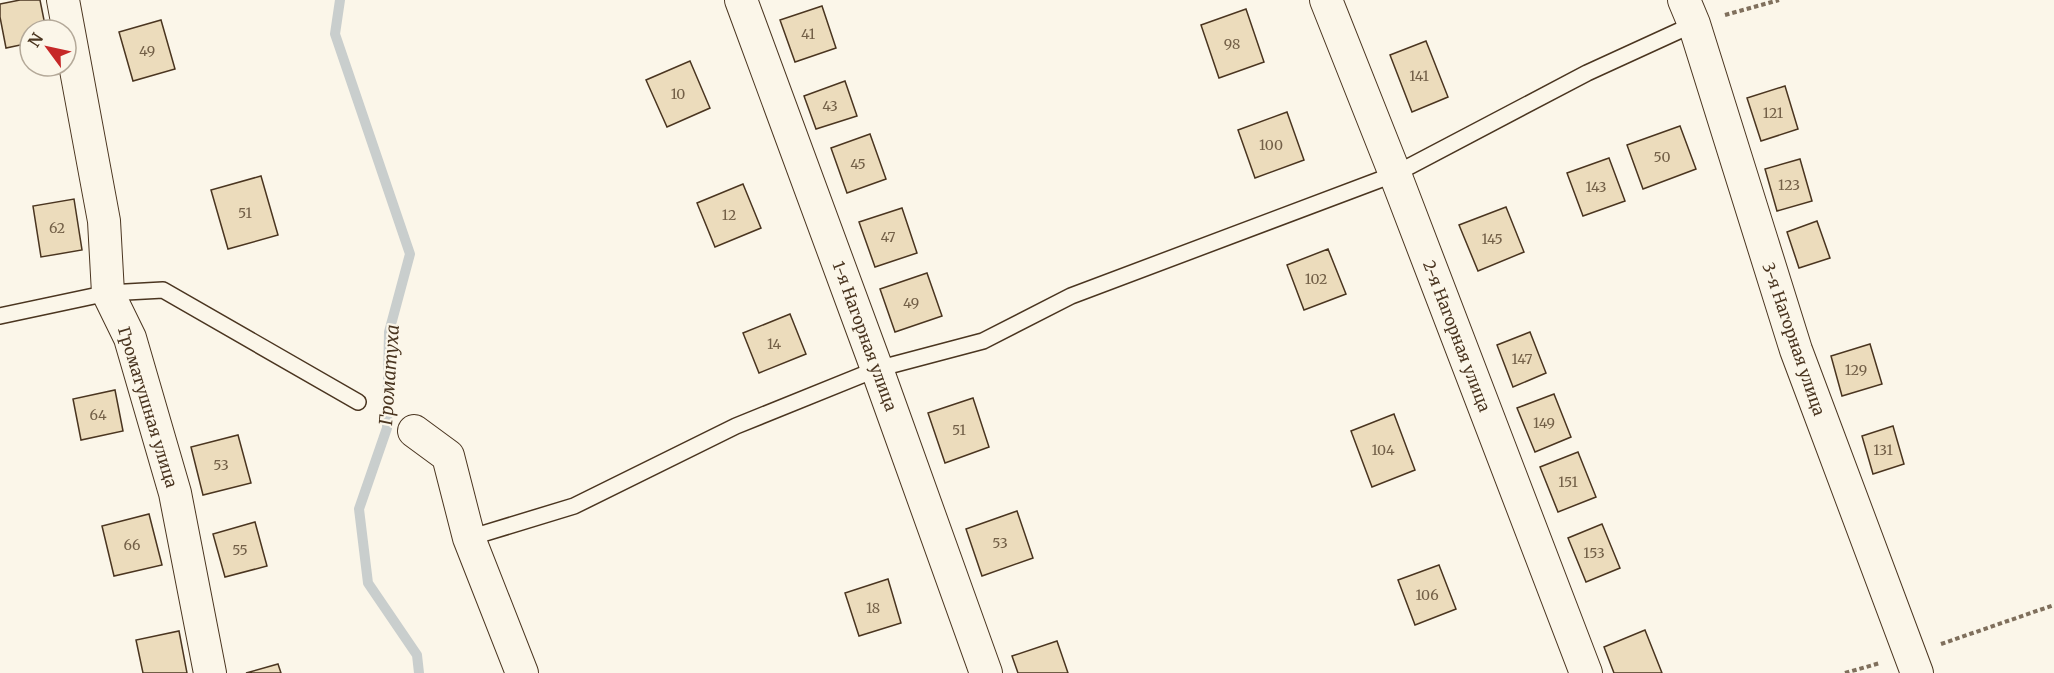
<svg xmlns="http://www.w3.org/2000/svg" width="2054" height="673" viewBox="0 0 2054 673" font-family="Merriweather,serif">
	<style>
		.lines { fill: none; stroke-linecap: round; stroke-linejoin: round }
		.stream { stroke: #c9cecd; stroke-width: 10 }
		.building { fill: #ecdcbc; stroke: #4a3520; stroke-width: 1.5 }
		.service-casing { stroke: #4a3520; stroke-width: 18 }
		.minor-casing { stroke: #4a3520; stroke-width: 34 }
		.path { stroke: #7f6f5c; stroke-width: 4; stroke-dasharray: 4.5 3; stroke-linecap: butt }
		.service { stroke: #fbf6e9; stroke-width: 15 }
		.minor { stroke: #fbf6e9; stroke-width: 32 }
		.labels { text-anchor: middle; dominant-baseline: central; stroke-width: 4.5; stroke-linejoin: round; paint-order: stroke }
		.number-label { font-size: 14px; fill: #725f47 }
		.street-label { font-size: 16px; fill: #4a3520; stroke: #fbf6e9 }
		.water-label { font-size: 18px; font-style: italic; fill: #4a3520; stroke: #fbf6e9 }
	</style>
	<rect width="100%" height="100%" fill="#fbf6e9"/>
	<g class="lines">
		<!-- stream -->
		<polyline class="stream" points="340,0 335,34 410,254 389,332 387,428 359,509 368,583 417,655 419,673"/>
	</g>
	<!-- building -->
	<g class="building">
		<polygon points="20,0 40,0 46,30 30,30 30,43 6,48 0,17 0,4"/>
		<polygon points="822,6 836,48 795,62 780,20"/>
		<polygon points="1246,9 1264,62 1219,78 1201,25"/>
		<polygon points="161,20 175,69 133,81 119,32"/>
		<polygon points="1426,41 1448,97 1412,112 1390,55"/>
		<polygon points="690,61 710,108 667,127 646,80"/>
		<polygon points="845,81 857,116 816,129 804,96"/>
		<polygon points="1785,86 1798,129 1761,141 1747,98"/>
		<polygon points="1287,112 1304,160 1255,178 1238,130"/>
		<polygon points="1680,126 1696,169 1643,189 1627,145"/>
		<polygon points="870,134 886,179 847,193 831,148"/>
		<polygon points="1609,158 1625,201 1583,216 1567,173"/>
		<polygon points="1800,159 1812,201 1777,211 1765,169"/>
		<polygon points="261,176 278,235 228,249 211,190"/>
		<polygon points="743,184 761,228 715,247 697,203"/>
		<polygon points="74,199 82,250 41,257 33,206"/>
		<polygon points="1506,207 1524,252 1478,271 1459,225"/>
		<polygon points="902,208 917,253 875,267 859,222"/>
		<polygon points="1817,221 1830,258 1799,268 1787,232"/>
		<polygon points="1328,249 1346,294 1304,310 1287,265"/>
		<polygon points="927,273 942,316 895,332 880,289"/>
		<polygon points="790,314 806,354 759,373 743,333"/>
		<polygon points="1530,332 1546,373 1513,387 1497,345"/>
		<polygon points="1870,344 1882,384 1842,396 1831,356"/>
		<polygon points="115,390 123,431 81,440 73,399"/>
		<polygon points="1554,394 1571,437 1535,452 1517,408"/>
		<polygon points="973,398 989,447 945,463 928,413"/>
		<polygon points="1394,414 1415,470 1372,487 1351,431"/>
		<polygon points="1893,426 1904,464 1873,474 1862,436"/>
		<polygon points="238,435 251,483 203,495 191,447"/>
		<polygon points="1578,452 1596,497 1558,512 1540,467"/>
		<polygon points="1017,511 1033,558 982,576 966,529"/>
		<polygon points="149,514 162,565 114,576 102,526"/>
		<polygon points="255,522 267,566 225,577 213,534"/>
		<polygon points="1602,524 1620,568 1586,582 1568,538"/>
		<polygon points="1439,565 1456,609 1415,625 1398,580"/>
		<polygon points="888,579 901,623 859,636 845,593"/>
		<polygon points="1645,630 1662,673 1614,673 1604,647"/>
		<polygon points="179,631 187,673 143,673 136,640"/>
		<polygon points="1057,641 1068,673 1018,673 1012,656"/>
		<polygon points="278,664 281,673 246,673"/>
	</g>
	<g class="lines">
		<!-- service casing -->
		<g class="service-casing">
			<g id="service">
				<polyline points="0,316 108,293 163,290 358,402"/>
				<polyline points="469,538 574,506 736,426 877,369 983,341 1071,296 1395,174 1587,73 1694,24"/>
			</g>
		</g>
		<!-- minor casing -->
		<g class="minor-casing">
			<g id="minor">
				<polyline points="63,0 104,221 108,293 130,338 175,493 210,673"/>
				<polyline points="741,0 877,369 986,673"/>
				<polyline points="1326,0 1395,174 1586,673"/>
				<polyline points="1684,0 1694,24 1796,350 1917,673"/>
				<polyline points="414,431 448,456 469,538 522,673"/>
			</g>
		</g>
		<!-- path -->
		<g class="path">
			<polyline points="1725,15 1779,0"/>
			<polyline points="1941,644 2054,605"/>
			<polyline points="1845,673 1880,663"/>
		</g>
		<!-- service -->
		<use href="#service" class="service"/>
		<!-- minor -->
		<use href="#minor" class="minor"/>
	</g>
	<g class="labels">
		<!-- number labels -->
		<g class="number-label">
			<text x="808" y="34">41</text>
			<text x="1232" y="44">98</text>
			<text x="147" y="51">49</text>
			<text x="1419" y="76">141</text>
			<text x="678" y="94">10</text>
			<text x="830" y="106">43</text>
			<text x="1773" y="113">121</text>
			<text x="1271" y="145">100</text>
			<text x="1662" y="157">50</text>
			<text x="858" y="164">45</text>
			<text x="1789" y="185">123</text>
			<text x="1596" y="187">143</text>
			<text x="245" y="213">51</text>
			<text x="729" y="215">12</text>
			<text x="57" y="228">62</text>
			<text x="888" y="237">47</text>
			<text x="1492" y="239">145</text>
			<text x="1316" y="279">102</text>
			<text x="911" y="303">49</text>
			<text x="774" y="344">14</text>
			<text x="1522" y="359">147</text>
			<text x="1856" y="370">129</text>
			<text x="98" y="415">64</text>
			<text x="1544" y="423">149</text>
			<text x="959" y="430">51</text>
			<text x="1383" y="450">104</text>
			<text x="1883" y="450">131</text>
			<text x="221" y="465">53</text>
			<text x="1568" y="482">151</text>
			<text x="1000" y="543">53</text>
			<text x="132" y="545">66</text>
			<text x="240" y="550">55</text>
			<text x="1594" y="553">153</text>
			<text x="1427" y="595">106</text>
			<text x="873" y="608">18</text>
		</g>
		<!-- street labels -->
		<g class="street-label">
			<text transform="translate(865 336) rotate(70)">1-я Нагорная улица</text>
			<text transform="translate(1457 336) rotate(69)">2-я Нагорная улица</text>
			<text transform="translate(1794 339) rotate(71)">3-я Нагорная улица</text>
			<text transform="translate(148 407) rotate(73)">Громатушная улица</text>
		</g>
		<!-- water labels -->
		<g class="water-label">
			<text transform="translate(389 375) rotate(-86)">Громатуха</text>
		</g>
	</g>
	<!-- north arrow -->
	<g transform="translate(48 48) rotate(303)"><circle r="28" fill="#fbf6e9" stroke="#b4a999" stroke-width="1.5"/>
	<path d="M0-4.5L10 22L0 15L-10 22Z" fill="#c62828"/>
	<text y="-9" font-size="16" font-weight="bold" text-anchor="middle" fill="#4a3520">N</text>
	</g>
</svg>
